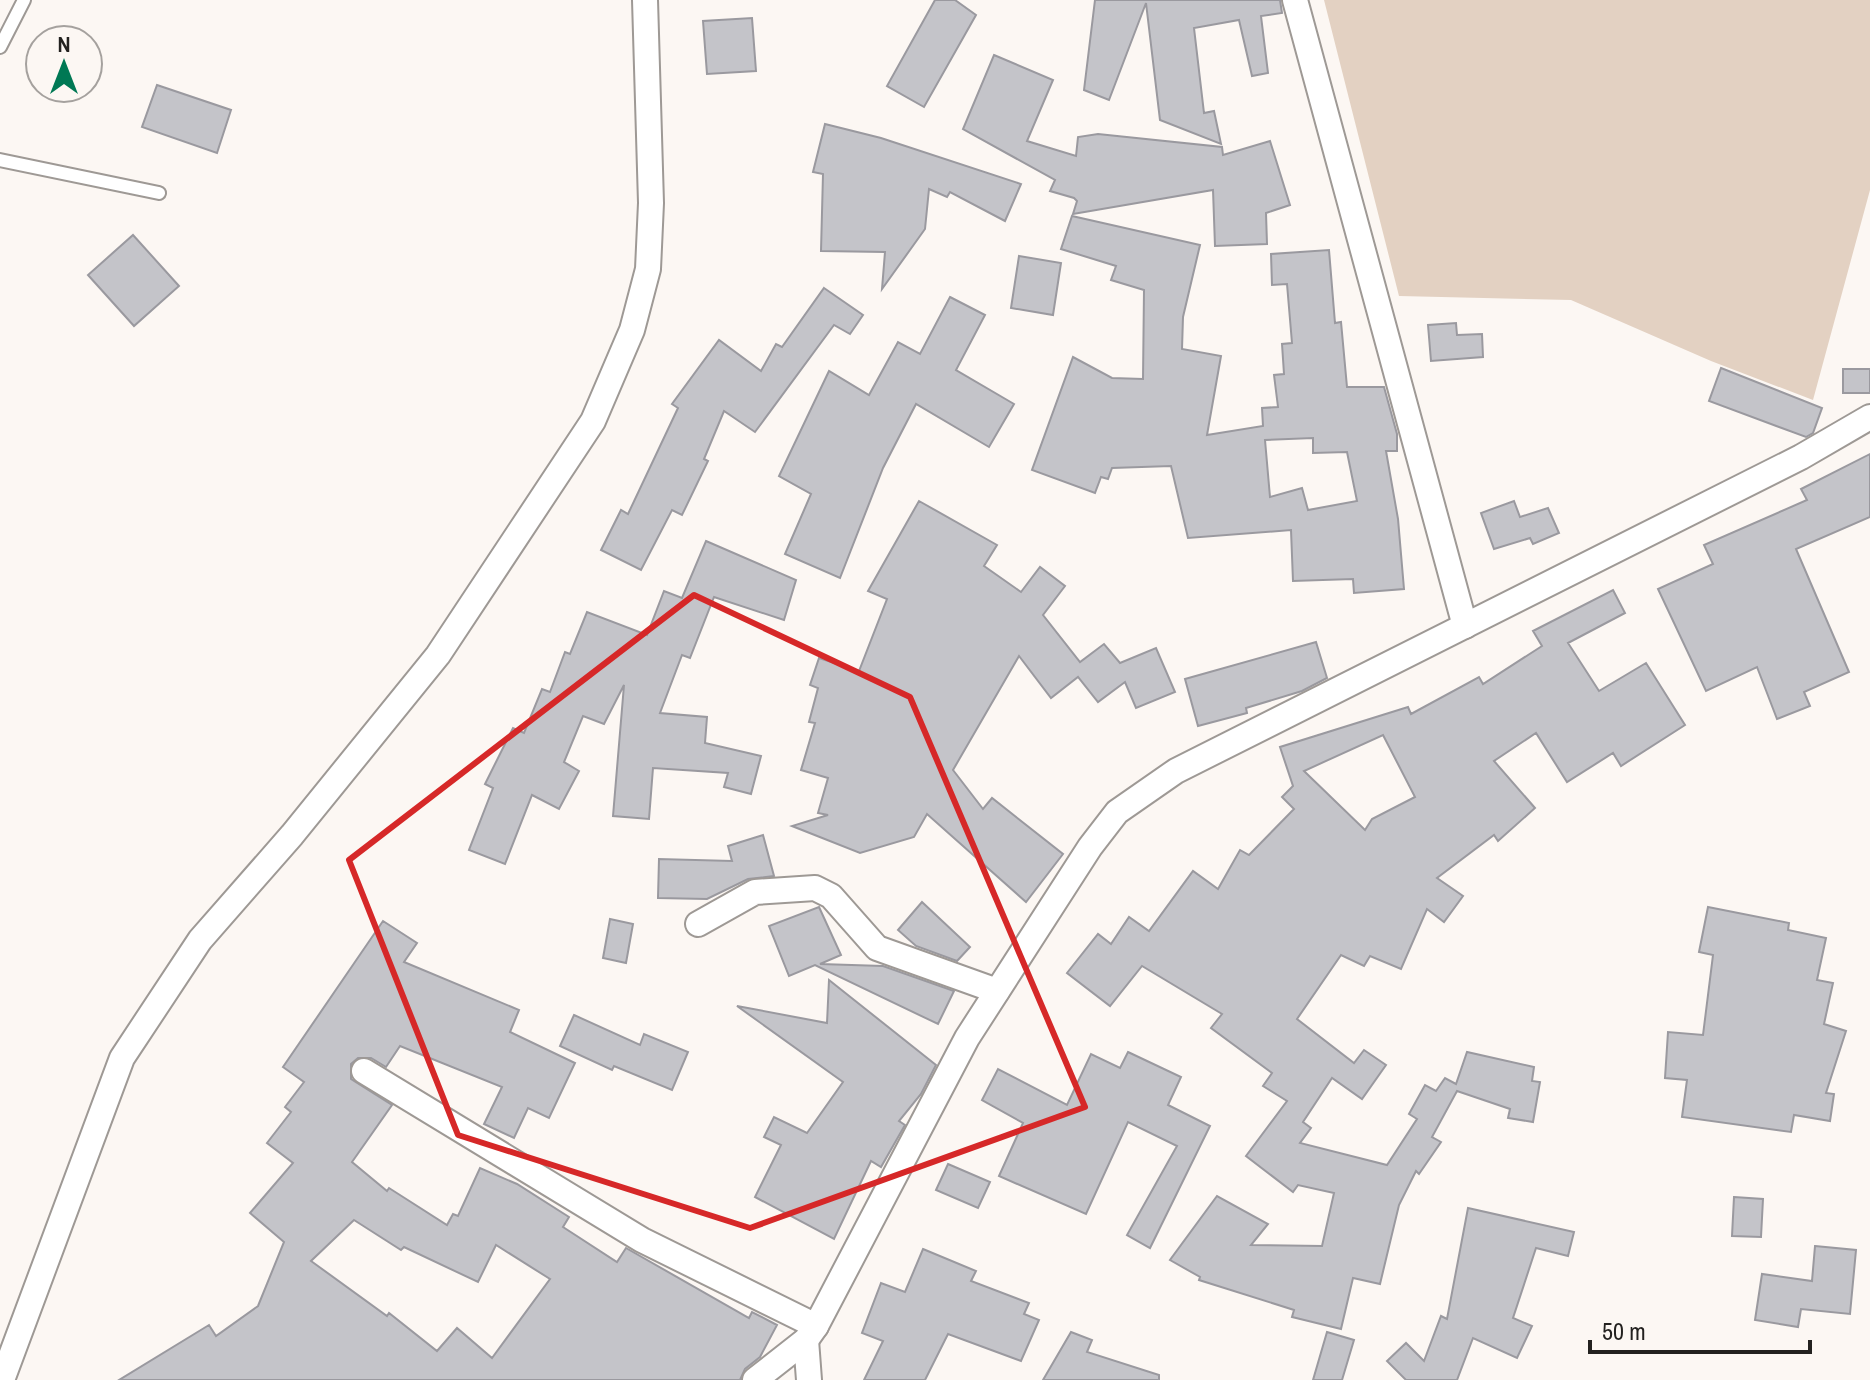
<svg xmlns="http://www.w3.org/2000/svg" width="1870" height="1380" viewBox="0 0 1870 1380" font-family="'Archivo Narrow',sans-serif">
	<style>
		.green { fill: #e3d1c2 }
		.building { fill: #c4c4c9; stroke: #9a999f; stroke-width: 2; fill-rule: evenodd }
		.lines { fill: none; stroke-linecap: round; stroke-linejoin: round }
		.lane-casing { stroke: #9e9995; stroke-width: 16 }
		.street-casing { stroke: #9e9995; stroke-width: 28 }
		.lane { stroke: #fff; stroke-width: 12 }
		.street { stroke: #fff; stroke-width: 24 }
		.marked { fill: none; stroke: #d62828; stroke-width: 6; stroke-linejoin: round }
	</style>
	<rect width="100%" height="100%" fill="#fcf7f3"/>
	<!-- green -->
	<polygon class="green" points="1324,0 1870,0 1870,190 1813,400 1711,361 1571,300 1399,296"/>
	<!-- building -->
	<g class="building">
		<polygon points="935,0 955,0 976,15 924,107 887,86"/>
		<polygon points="1095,0 1280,0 1282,13 1261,16 1268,73 1252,76 1239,20 1194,28 1204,113 1214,111 1221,144 1160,120 1146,3 1109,100 1084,90"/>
		<polygon points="752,18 756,71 707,74 703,21"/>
		<polygon points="994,55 1053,80 1027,141 1076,156 1078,137 1098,134 1222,147 1223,155 1270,141 1290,205 1266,213 1267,244 1215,246 1213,190 1073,214 1077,201 1074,198 1050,191 1055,180 963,129"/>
		<polygon points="157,85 231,110 217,153 142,127"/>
		<polygon points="825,124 881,138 1021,184 1005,221 950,192 947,197 929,189 925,229 882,289 885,252 821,251 823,174 813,172"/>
		<path d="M1072,216L1200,245L1183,317L1182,349L1221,356L1207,435L1263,426L1262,408L1278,407L1274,375L1284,374L1282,344L1292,343L1287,284L1272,285L1271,254L1329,250L1335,323L1341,322L1347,387H1384L1397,434V451H1386L1398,519L1404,589L1354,593L1353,579L1293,581L1291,530L1188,538L1171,466L1112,468L1108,479L1101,477L1095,493L1032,470L1073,357L1112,378L1143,379L1144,290L1111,280L1116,266L1061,249ZM1313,438V453L1347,452L1357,501L1308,510L1302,488L1270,497L1265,440Z"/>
		<polygon points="133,235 179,286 134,326 88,275"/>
		<polygon points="1019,256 1061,263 1053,315 1011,308"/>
		<polygon points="824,288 863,315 850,334 834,325 755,432 724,411 704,459 708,461 682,515 672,510 641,570 601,550 621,510 628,514 678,408 672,404 719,340 761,371 776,344 782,347"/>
		<polygon points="950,297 985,315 956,370 1014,404 989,447 916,404 883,468 840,578 785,554 811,494 779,476 829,371 869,395 898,342 920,354"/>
		<polygon points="1456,323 1457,335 1482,334 1483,357 1431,361 1428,325"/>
		<polygon points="1721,368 1822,408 1813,433 1806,437 1709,401"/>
		<rect x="1843" y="369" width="27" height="24"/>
		<polygon points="1870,454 1870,517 1796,549 1849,672 1804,692 1810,706 1777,719 1757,667 1706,691 1658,589 1713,564 1704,545 1807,500 1801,489"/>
		<polygon points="919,501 997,545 984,566 1021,592 1040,567 1065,586 1043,615 1080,662 1104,644 1120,663 1156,648 1175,692 1136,708 1125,682 1098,702 1078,677 1051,698 1019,656 953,770 983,809 992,798 1063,854 1026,902 927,814 914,837 860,853 792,826 828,815 818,813 828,778 801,770 815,723 809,722 818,688 810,685 819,658 859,671 887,599 868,591"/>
		<polygon points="1514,501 1520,517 1548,508 1559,533 1533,544 1530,538 1494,549 1481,513"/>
		<polygon points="706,541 796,580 784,620 714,597 690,658 682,655 660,713 707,717 705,743 761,756 751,794 724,787 728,773 653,768 649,819 613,816 624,685 604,724 583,716 564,762 579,771 559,809 532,795 505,864 469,850 493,788 485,784 513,728 524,733 542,689 550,692 565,652 570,654 587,612 647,635 664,591 682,598"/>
		<path d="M1613,590L1625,613L1568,643L1599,691L1646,663L1685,725L1621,766L1613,753L1567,782L1536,733L1494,761L1535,808L1498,841L1494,835L1437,878L1463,896L1444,922L1427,909L1401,969L1370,956L1364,966L1341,955L1297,1019L1354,1063L1364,1050L1386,1065L1362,1099L1332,1078L1303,1122L1311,1128L1300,1143L1387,1165L1417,1119L1409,1114L1425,1085L1436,1091L1445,1078L1456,1084L1467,1052L1534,1067L1532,1081L1540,1082L1533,1122L1508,1118L1510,1109L1457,1091L1432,1137L1441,1142L1419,1174L1416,1171L1399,1205L1380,1284L1353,1278L1341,1329L1292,1317L1294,1310L1199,1280L1200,1277L1170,1260L1217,1196L1268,1224L1251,1245L1322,1246L1334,1193L1298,1185L1293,1192L1246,1156L1287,1101L1263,1086L1272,1073L1211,1028L1222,1014L1142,966L1110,1006L1067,973L1098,934L1111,944L1129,917L1149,931L1193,871L1218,889L1240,850L1249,855L1294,809L1282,797L1293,786L1280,747L1408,707L1411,714L1479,677L1483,684L1542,646L1533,631ZM1383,735L1415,797L1372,819L1365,830L1304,771Z"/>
		<polygon points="1316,642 1327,678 1302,691 1246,708 1247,713 1198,726 1185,679"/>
		<polygon points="763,835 774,876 748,879 707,899 658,898 659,859 732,861 728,846"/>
		<polygon points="922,902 970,947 957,961 916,946 898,930"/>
		<polygon points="819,907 841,955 820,964 883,966 954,991 938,1024 815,965 789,976 769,926"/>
		<polygon points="1708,907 1789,923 1788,930 1826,938 1817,980 1833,983 1824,1024 1846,1031 1826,1093 1834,1094 1830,1121 1794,1115 1791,1132 1682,1117 1687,1080 1665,1078 1668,1032 1703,1035 1713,955 1699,952"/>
		<polygon points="610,919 633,924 626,963 603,958"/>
		<path d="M383,921L417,943L404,962L519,1010L510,1032L575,1063L549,1118L528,1108L514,1138L484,1124L502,1087L400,1046L386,1067L371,1058H358L351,1064V1079L392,1105L352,1162L387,1191L389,1188L447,1225L453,1214L458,1216L480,1168L517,1184L569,1217L563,1227L617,1262L626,1248L749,1318L752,1312L777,1325L760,1357L745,1369L740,1380H119L209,1325L216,1336L258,1306L284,1242L250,1213L293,1163L267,1143L291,1112L285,1107L304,1082L283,1067ZM354,1220L401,1250L404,1247L478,1282L496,1245L550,1279L492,1358L457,1328L437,1351L389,1313L387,1316L311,1261Z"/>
		<polygon points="829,980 936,1065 921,1094 899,1121 905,1125 881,1167 871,1161 834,1239 755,1197 781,1145 764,1137 774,1117 807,1133 843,1082 737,1006 827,1023"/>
		<polygon points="574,1015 640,1045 644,1034 688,1052 672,1090 614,1066 612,1070 560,1046"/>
		<polygon points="1128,1052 1181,1077 1168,1105 1210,1126 1150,1248 1127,1235 1177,1146 1128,1122 1086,1214 999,1176 1023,1123 982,1100 998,1069 1067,1105 1091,1054 1120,1068"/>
		<polygon points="948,1164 990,1182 978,1208 936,1190"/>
		<polygon points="1734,1197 1763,1199 1761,1237 1732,1236"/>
		<polygon points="1468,1208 1574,1232 1568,1256 1536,1248 1513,1318 1532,1326 1517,1358 1473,1338 1457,1380 1406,1380 1387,1361 1406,1343 1424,1361 1441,1316 1447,1319"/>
		<polygon points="1815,1246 1856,1250 1850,1314 1801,1309 1798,1327 1755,1320 1762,1274 1812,1281"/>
		<polygon points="923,1249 976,1271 971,1281 1029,1303 1024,1314 1039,1320 1021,1361 948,1334 925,1380 864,1380 883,1341 862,1333 881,1283 905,1292"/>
		<polygon points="1071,1332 1092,1340 1087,1352 1159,1375 1159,1380 1043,1380"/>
		<polygon points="1327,1332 1354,1340 1342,1380 1313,1380"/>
	</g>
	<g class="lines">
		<!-- lane casing -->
		<g class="lane-casing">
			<g id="lane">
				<polyline points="0,47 24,0"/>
				<polyline points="0,160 159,193"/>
			</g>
		</g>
		<!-- street casing -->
		<g class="street-casing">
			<g id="street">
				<polyline points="1295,0 1465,626"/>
				<polyline points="698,924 755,892 815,888 831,896 877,948 997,991"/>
				<polyline points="364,1071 642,1240 816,1326"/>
				<polyline points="806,1340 809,1380"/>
				<polyline points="2,1380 122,1058 200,940 292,835 438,655 593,421 632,330 648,269 651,203 645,0"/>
				<polyline points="755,1380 806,1340 816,1326 967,1038 1090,847 1117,812 1176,771 1801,457 1870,417"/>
			</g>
		</g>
		<!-- lane -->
		<use href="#lane" class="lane"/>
		<!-- street -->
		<use href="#street" class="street"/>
	</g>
	<!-- marked area -->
	<path class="marked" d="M694,595L910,697L1085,1107L750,1228L458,1135L349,860Z"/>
	<!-- north arrow -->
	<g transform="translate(64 64)"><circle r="38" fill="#fcf7f3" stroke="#a5a19e" stroke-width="2"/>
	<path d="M0-6L14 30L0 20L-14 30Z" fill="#007854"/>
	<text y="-12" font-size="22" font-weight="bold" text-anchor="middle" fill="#23211f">N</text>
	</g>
	<!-- scale -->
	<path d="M1590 1340v12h220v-12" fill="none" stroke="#23211f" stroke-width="4"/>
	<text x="1602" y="1340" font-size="24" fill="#23211f" stroke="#fcf7f3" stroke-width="6" paint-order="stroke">50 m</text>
</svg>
